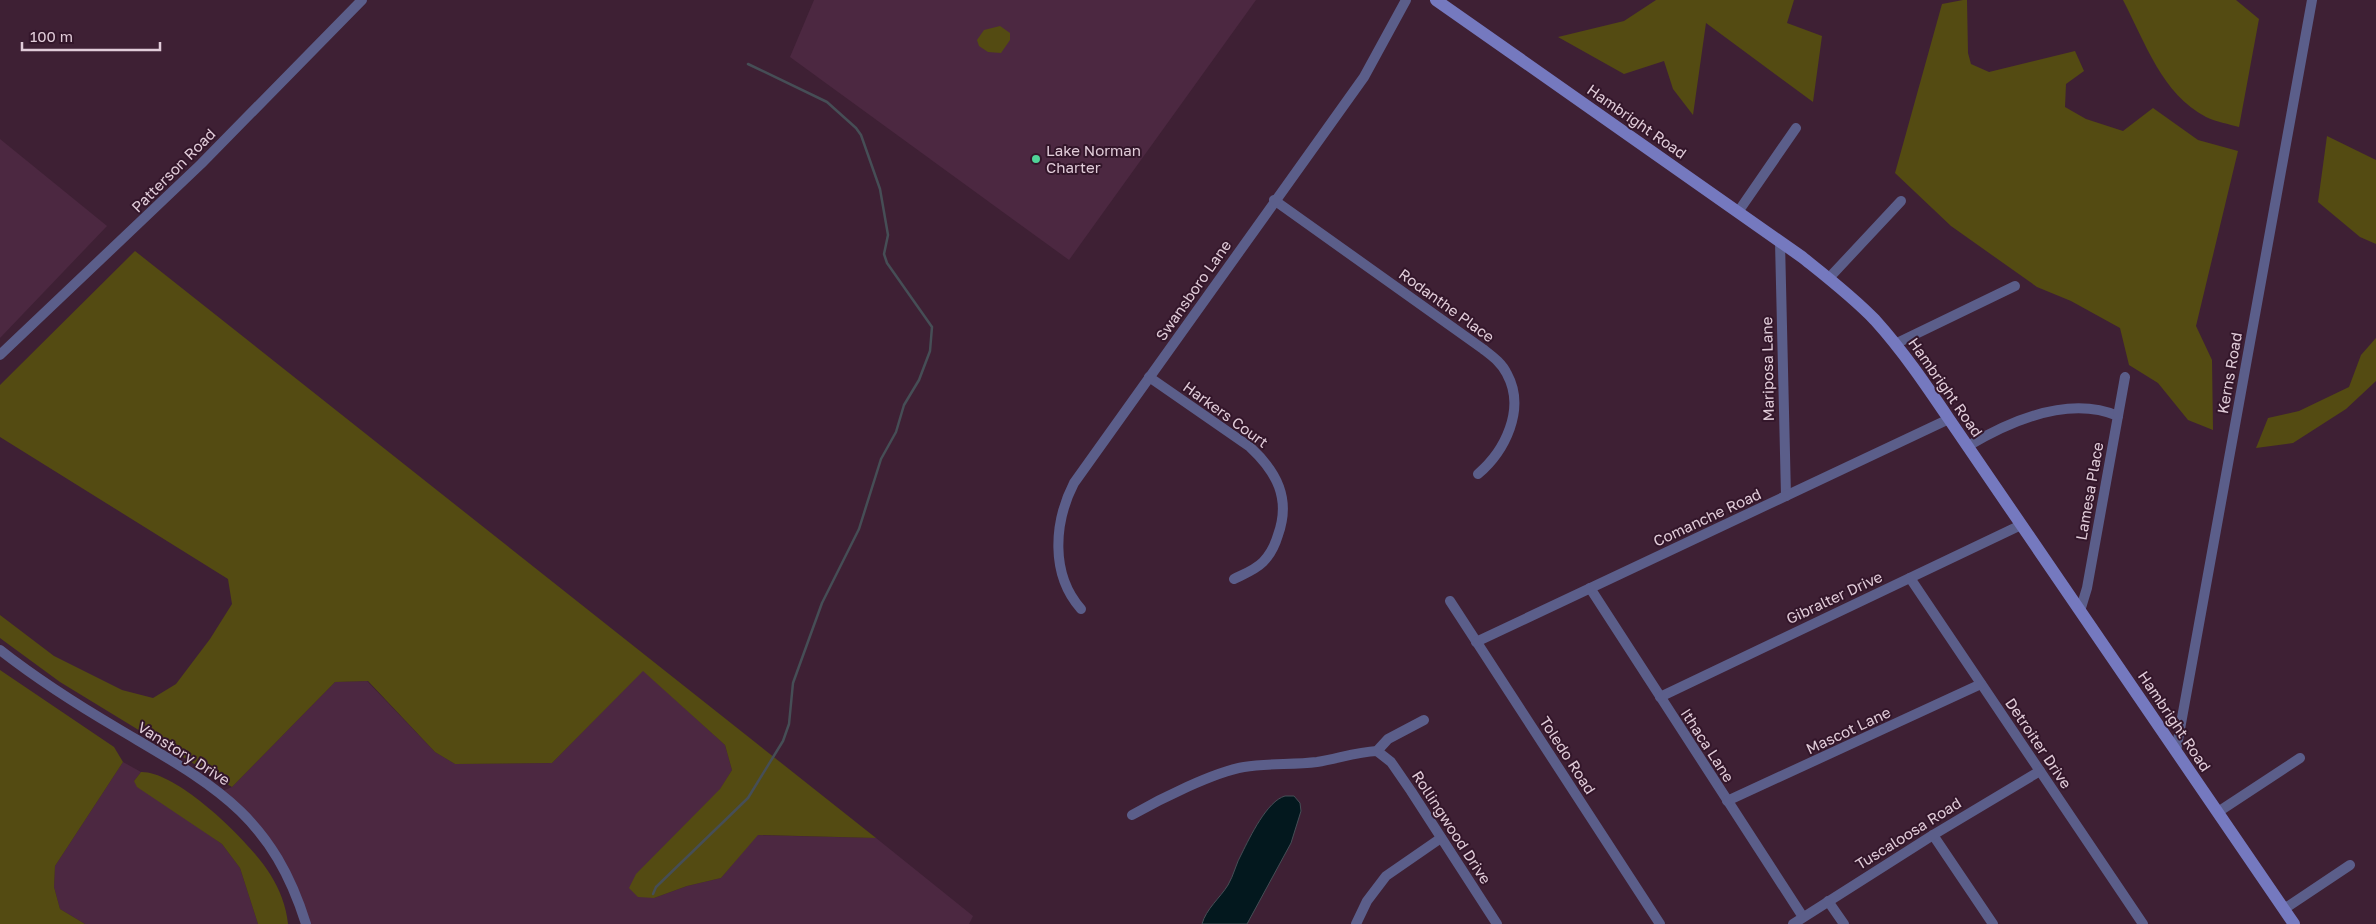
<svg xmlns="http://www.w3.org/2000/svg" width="2376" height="924" viewBox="0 0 2376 924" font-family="'Golos Text',sans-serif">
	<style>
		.built { fill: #4c2841 }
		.green { fill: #544b12 }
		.water { fill: #03181e; stroke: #464e56 }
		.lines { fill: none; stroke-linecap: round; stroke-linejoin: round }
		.stream { stroke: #464e56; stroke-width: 2.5 }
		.street { stroke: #5b5e8a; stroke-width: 10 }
		.secondary { stroke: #7579bf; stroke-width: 12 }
		.poi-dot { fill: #50d398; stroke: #33162a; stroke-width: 2 }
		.labels { text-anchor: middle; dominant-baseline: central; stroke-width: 4; stroke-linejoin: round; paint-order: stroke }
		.street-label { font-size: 15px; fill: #e1ccd9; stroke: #33162a }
		.poi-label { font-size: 15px; fill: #e1ccd9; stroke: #33162a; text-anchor: start }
	</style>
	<rect width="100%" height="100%" fill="#3e2034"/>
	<!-- built -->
	<g class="built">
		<polygon points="814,0 1256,0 1069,260 790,57"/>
		<polygon points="0,139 107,226 0,338"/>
		<polygon points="643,670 725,745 732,770 654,898 687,886 721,878 757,835 876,838 973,916 969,924 306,924 289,877 220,792 232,787 335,682 367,681 435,752 455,764 552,763"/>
		<polygon points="123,762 141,772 134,781 222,844 240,868 258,924 85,924 60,909 54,887 55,866"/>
	</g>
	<!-- green -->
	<g class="green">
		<polygon points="1656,0 1794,0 1787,23 1822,36 1813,102 1706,23 1693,115 1673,89 1664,61 1624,74 1558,37 1624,21"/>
		<polygon points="1963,0 1967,0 1968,53 1971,64 1989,72 2075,51 2084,71 2066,84 2065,107 2086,119 2123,131 2153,108 2198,140 2238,151 2196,326 2212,360 2213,430 2188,420 2158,383 2129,365 2120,328 2071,301 2037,287 1951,226 1895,173 1942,4"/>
		<path d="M2123,0H2236L2259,19L2239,127C2229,124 2216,122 2206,117C2162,94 2145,42 2123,0Z"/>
		<polygon points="1000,26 1010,33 1010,40 1001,53 988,52 979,46 977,40 984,30"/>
		<polygon points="2327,136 2376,160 2376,244 2360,237 2318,202"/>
		<polygon points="135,251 876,838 758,835 721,878 687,886 654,898 638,897 629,888 636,874 720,789 732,770 725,745 643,671 552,763 455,764 435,752 368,681 335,682 232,787 60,682 4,641 0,638 0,615 54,656 122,690 153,698 176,684 210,639 232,604 228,579 0,437 0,385"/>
		<polygon points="2376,338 2376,381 2346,409 2293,443 2256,448 2268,418 2299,411 2349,387 2361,355"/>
		<polygon points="0,670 114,747 123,762 55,866 54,887 60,909 85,924 0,924"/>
		<path d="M141,772C178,771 252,844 270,874C280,890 286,906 288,924H258L240,868L222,844L137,787L134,781Z"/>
	</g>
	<!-- water -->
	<path class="water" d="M1285,796H1294L1300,803L1301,811L1291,843L1247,924H1202C1206,909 1220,898 1228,885C1234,875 1236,863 1242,853C1250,837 1267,801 1285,796Z"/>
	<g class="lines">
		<!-- stream -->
		<polyline class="stream" points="653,894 656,887 748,798 783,741 789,724 793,683 822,603 859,529 881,459 896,432 904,405 919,380 930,351 932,327 887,263 884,254 888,235 880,189 861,135 856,128 827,102 748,64"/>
		<!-- street -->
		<g class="street">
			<path d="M1274,200L1483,349C1492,356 1502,363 1507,374C1526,409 1505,451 1478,474"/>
			<polyline points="1738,212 1796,128"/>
			<polyline points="1780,242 1786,496"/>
			<polyline points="1829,278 1901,201"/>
			<polyline points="1895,344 2015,286"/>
			<polyline points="0,355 201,164 362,0"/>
			<path d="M1149,377L1250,447C1277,472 1291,499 1278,535C1275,545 1271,554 1263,562C1255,570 1244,574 1234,579"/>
			<path d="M1968,446C2010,421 2069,395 2118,416"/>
			<polyline points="1910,578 2143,924"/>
			<polyline points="1590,588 1803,917"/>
			<polyline points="1450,601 1660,924"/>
			<path d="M1081,609C1050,574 1054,522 1074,483L1364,77L1406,0"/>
			<polyline points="2080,611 2087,588 2125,377"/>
			<polyline points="1476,642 1949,419"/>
			<path d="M0,650C37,679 76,704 117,728C211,784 271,812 306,924"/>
			<polyline points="1660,697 2021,525"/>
			<polyline points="1377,751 1391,762 1411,791 1497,924"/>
			<polyline points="2176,751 2312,0"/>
			<polyline points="1727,801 1981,684"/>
			<polyline points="2218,812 2300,758"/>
			<path d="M1132,815C1160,799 1214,772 1244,767C1268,763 1292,765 1317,762C1337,759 1356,752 1377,751L1388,739L1424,720"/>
			<polyline points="1933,835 1993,924"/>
			<polyline points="1828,901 1844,924"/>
			<polyline points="2284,909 2350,865"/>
			<polyline points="1356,924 1367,901 1386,876 1441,838"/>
			<polyline points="1793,924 1933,835 2040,771"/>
		</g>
		<!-- secondary -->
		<path class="secondary" d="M1436,0L1802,257C1827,277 1853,297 1875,320C1903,351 1926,385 1949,419L2294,924"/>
	</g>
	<!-- markers -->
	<circle class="poi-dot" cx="1036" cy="159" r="5"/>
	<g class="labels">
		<!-- street labels -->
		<g class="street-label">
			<text transform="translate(1637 121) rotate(35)">Hambright Road</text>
			<text transform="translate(173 170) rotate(-45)">Patterson Road</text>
			<text transform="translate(1193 290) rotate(-55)">Swansboro Lane</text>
			<text transform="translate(1447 305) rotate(36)">Rodanthe Place</text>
			<text transform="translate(1767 369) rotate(-91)">Mariposa Lane</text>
			<text transform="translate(2229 373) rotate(-80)">Kerns Road</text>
			<text transform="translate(1946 387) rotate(55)">Hambright Road</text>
			<text transform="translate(1226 414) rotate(36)">Harkers Court</text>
			<text transform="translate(2089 491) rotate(-80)">Lamesa Place</text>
			<text transform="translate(1707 517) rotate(-25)">Comanche Road</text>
			<text transform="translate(1834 597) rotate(-25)">Gibralter Drive</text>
			<text transform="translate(2175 721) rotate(56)">Hambright Road</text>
			<text transform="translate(1848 730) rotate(-25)">Mascot Lane</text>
			<text transform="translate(2039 743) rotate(56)">Detroiter Drive</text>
			<text transform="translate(1708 745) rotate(57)">Ithaca Lane</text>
			<text transform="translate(184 753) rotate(32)">Vanstory Drive</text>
			<text transform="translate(1568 755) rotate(57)">Toledo Road</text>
			<text transform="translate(1452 827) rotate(57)">Rollingwood Drive</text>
			<text transform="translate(1908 833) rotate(-32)">Tuscaloosa Road</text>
		</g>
		<!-- poi labels -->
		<g class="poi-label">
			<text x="1046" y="150">Lake Norman<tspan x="1046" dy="17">Charter</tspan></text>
		</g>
	</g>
	<!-- scale -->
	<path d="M22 42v8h138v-8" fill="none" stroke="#e1ccd9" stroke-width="2.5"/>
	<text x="30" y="42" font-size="15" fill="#e1ccd9" stroke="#33162a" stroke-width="4" paint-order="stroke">100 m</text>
</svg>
